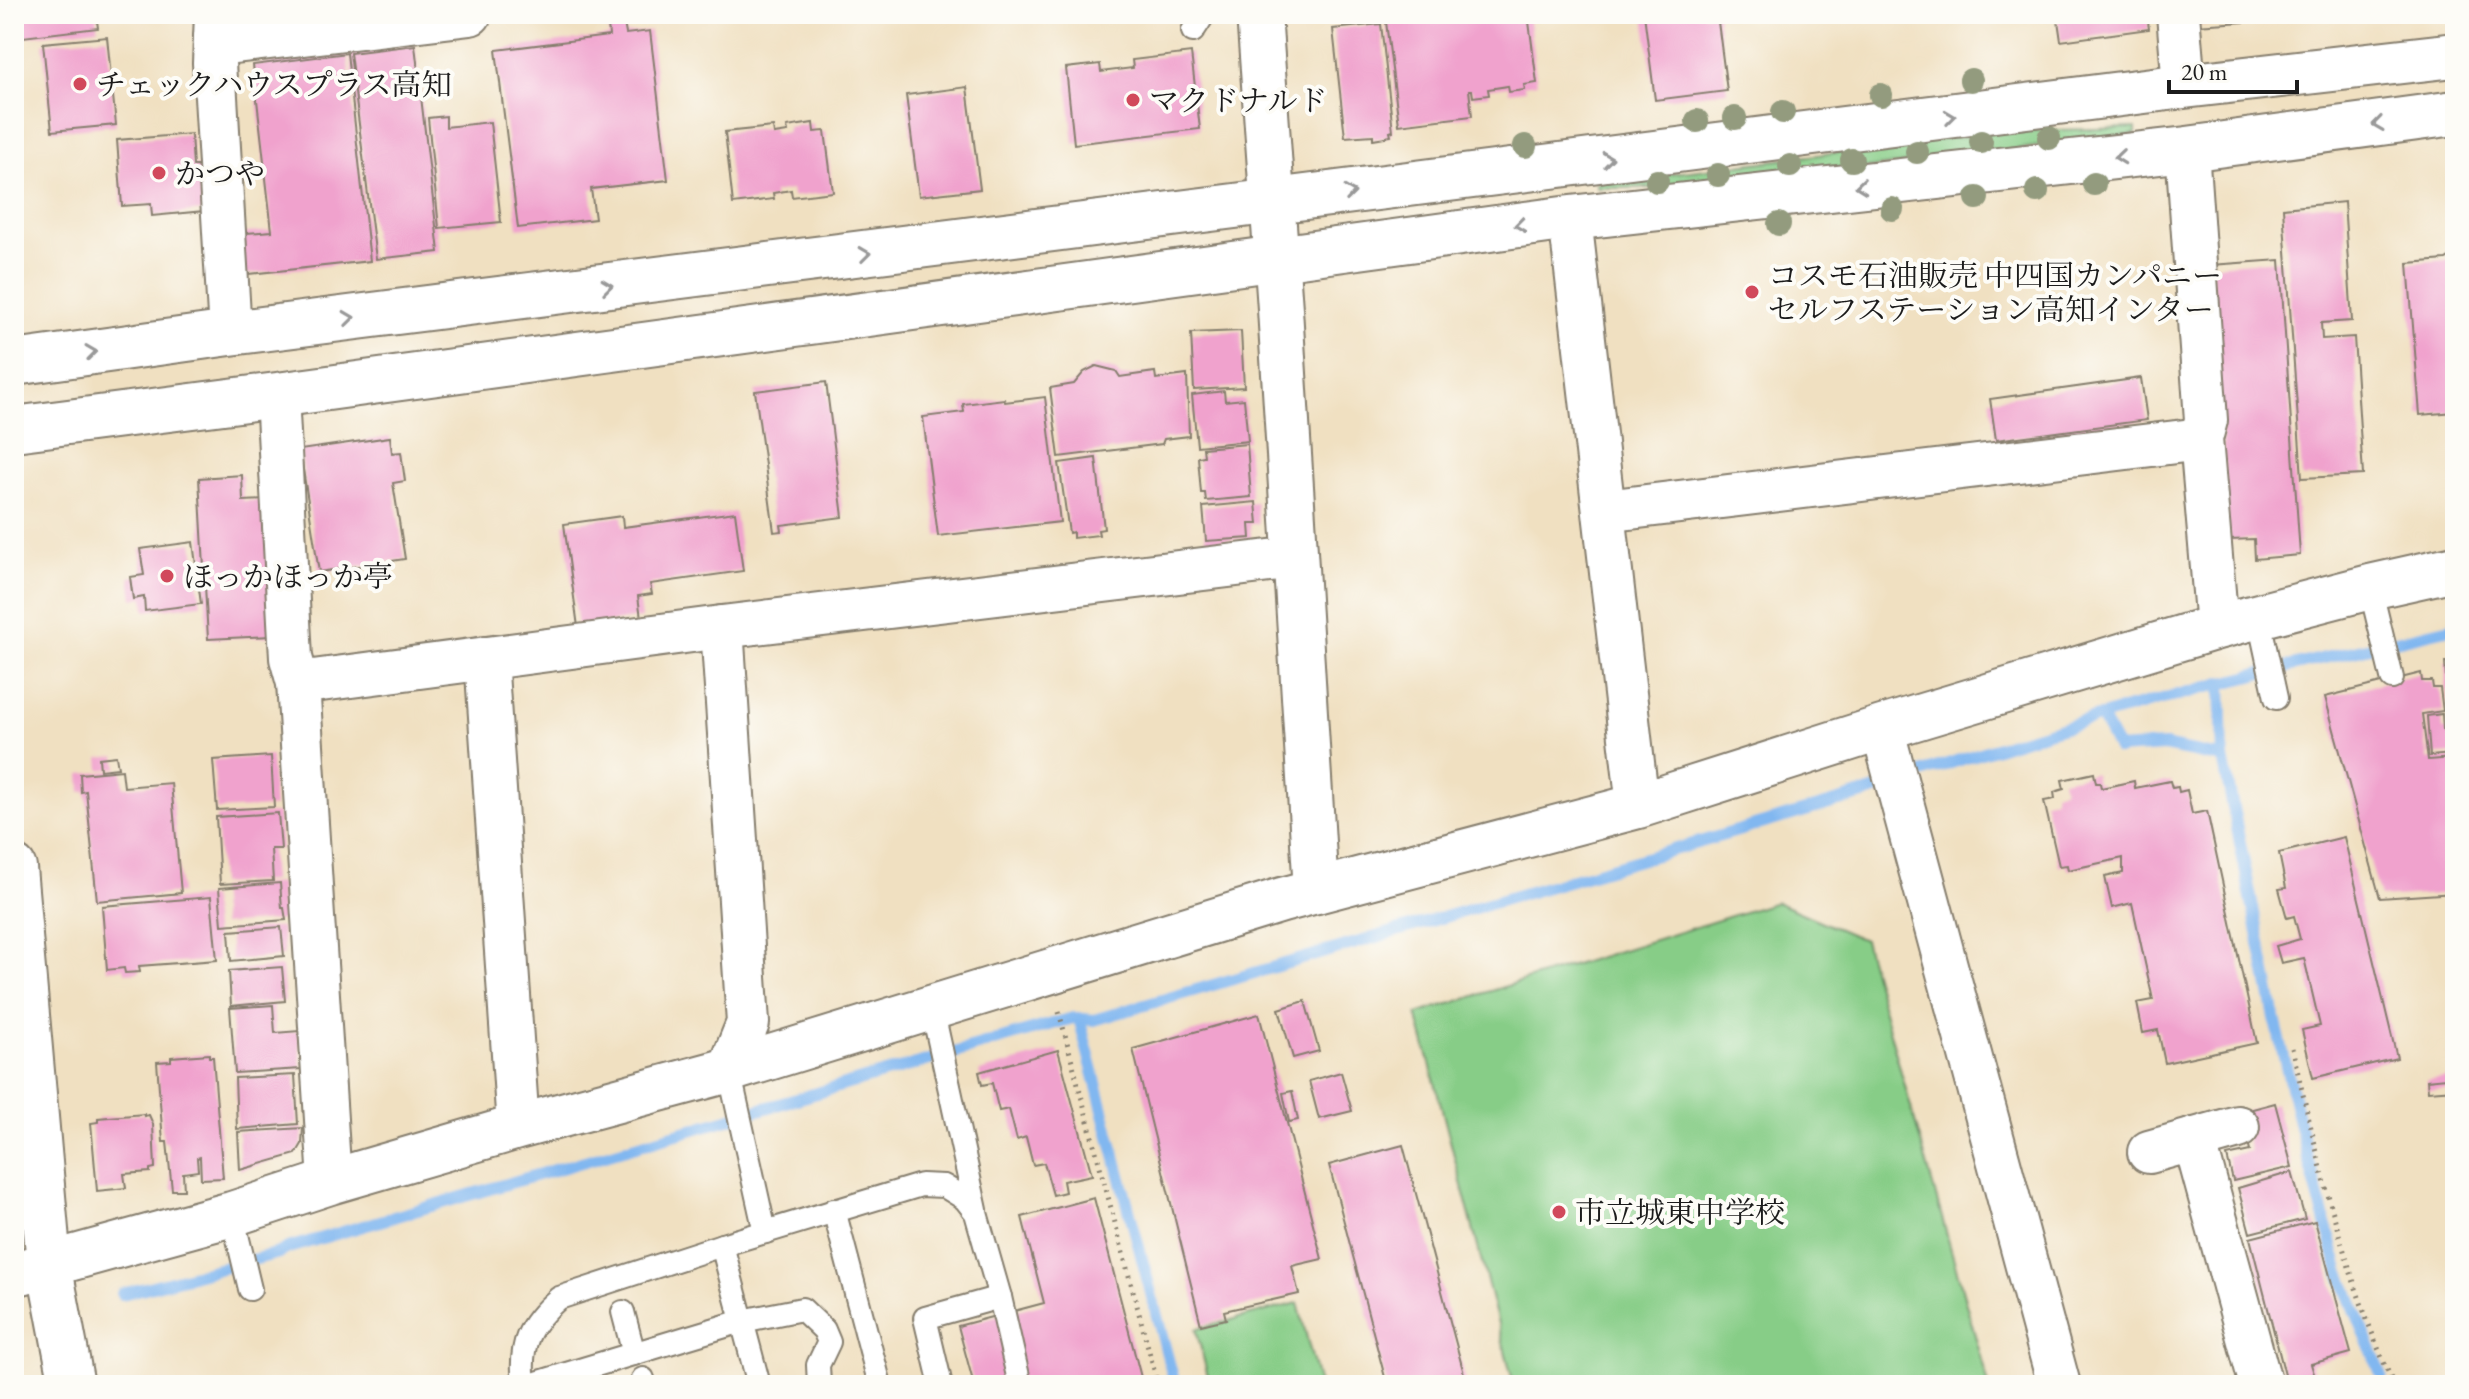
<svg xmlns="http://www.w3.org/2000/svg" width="2469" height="1399" viewBox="0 0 2469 1399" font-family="'EB Garamond','Noto Serif JP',serif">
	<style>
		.green { fill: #87cd87; stroke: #527452; stroke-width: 2 }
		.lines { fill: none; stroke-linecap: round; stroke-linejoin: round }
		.stream { stroke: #81b7f0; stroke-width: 12 }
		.building { fill: #f0a2cd }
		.lane-casing { stroke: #867e6e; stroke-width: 26 }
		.street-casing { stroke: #867e6e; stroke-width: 46 }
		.secondary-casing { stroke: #867e6e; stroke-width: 48 }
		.path { stroke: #867e6e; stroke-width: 5; stroke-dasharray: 2 6; stroke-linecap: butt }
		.lane { stroke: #fff; stroke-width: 22 }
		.street { stroke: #fff; stroke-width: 42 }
		.secondary { stroke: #fff; stroke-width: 44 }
		.tree { fill: #939b7e }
		.oneway { stroke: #999 }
		.poi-dot { fill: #d1495b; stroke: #fdfcf7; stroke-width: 3 }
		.labels { text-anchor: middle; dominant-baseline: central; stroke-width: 8; stroke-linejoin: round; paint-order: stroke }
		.poi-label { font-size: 30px; fill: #1c1c1c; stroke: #fdfcf7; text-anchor: start }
	</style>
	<rect width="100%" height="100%" fill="#fdfcf7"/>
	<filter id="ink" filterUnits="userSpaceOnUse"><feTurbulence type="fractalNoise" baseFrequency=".0125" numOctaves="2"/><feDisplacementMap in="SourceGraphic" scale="16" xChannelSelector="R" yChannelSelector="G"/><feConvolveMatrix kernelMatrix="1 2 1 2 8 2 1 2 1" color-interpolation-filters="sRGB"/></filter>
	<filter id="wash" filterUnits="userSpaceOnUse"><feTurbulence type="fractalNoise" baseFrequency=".006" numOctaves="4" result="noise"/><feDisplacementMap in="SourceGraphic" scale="32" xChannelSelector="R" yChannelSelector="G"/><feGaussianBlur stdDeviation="1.8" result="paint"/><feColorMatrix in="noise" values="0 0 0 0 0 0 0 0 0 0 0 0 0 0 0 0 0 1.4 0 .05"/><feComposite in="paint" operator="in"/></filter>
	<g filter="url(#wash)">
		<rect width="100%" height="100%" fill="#f0e0c1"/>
		<!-- green -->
		<g class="green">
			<polygon points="2136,128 2136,134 1711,188 1597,188 1596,183 2006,131"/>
			<polygon points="1776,902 1864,940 1989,1385 1514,1385 1417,1014"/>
			<polygon points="1298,1303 1319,1385 1210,1385 1196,1329"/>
		</g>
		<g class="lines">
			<!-- stream -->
			<g class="stream">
				<polyline points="2221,682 2223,758"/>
				<polyline points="2101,717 2118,749 2164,746 2223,758 2275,1018 2304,1144 2339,1270 2382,1376"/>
				<polyline points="1079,1018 1175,1385"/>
				<path d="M122,1294L279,1253L288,1248L1073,1018L1094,1020L1870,792C2060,720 2258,673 2455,627"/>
			</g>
		</g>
		<g id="blocks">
			<!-- building -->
			<g class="building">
				<polygon points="14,14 96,14 98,28 15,38"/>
				<polygon points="1288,14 1340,14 1340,18 1288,21"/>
				<polygon points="1385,14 1528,14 1537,83 1524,85 1525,90 1509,92 1508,86 1488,89 1489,95 1473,97 1472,90 1469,90 1472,116 1399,125"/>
				<polygon points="1644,14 1717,14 1727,91 1655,100"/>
				<polygon points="2057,14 2147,14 2149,29 2061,41"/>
				<polygon points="2194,14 2244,14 2244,22 2195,25"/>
				<polygon points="624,23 626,34 650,31 668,180 591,189 595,219 518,228 496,50 609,36 608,25"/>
				<polygon points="1381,24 1393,131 1390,132 1391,136 1373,139 1373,135 1345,137 1333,29"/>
				<polygon points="107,37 116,125 52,131 43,43"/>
				<polygon points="415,45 439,252 376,259 350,53"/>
				<polygon points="347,53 370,261 240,275 235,234 272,231 253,65"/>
				<polygon points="1191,53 1200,129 1074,144 1066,68 1100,64 1101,72 1133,68 1132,60"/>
				<polygon points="967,87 980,189 919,196 906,95"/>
				<polygon points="446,116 446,127 490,122 501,222 439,228 428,118"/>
				<polygon points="813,123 814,132 825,131 833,192 792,197 791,190 773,193 774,199 733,204 725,132 773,127 774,134 788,132 787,127"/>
				<polygon points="191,134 193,166 200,166 204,211 152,216 151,204 122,206 117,140"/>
				<polygon points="2344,202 2352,321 2321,323 2322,339 2354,337 2363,475 2302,478 2283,208"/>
				<polygon points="2455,254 2455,412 2420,415 2408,263 2446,260"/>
				<polygon points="2280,260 2300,555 2255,559 2254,539 2229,540 2211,265"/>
				<polygon points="1241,331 1244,387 1194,390 1191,333"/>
				<polygon points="1096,366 1116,371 1120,377 1155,372 1156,379 1187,375 1189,436 1164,439 1162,444 1059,457 1050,388 1074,384 1084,372"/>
				<polygon points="2141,378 2147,420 1996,440 1990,399"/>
				<polygon points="826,382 843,517 781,525 782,531 774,532 755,391"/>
				<polygon points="1224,391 1225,401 1244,399 1248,441 1197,446 1192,395"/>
				<polygon points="1045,397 1060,522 938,536 923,417 964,412 963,404 1004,399 1005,402"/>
				<polygon points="390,437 392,453 401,452 405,481 393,483 405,559 319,572 300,450"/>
				<polygon points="1247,444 1251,497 1206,501 1205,493 1201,493 1198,457 1204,456 1203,448"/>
				<polygon points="1096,458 1104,529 1098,530 1099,535 1073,538 1073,532 1069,533 1059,463"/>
				<polygon points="242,475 243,501 266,500 272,636 208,639 199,478"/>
				<polygon points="1256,502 1258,524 1250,524 1251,538 1206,541 1203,507"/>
				<polygon points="735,512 743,571 650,584 652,594 638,596 641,618 578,627 564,524 622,516 623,527"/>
				<polygon points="193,542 201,604 145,611 144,597 133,599 130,577 144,575 140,549"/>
				<polygon points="2445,662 2455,662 2455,893 2380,898 2325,697 2421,673 2422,681 2432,681 2433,688 2440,688 2443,711 2422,714 2428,760 2453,758 2452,754 2430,756 2427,716 2442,714 2443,730 2449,729"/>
				<polygon points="116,756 118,768 100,770 99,758"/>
				<polygon points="271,756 274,807 217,810 213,760"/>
				<polygon points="122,770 124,787 171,783 181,893 97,901 86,791 81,792 80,774"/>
				<polygon points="2094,773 2096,783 2100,783 2101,788 2134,781 2135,788 2170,781 2172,788 2178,787 2179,792 2187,790 2192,814 2207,811 2257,1043 2165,1063 2158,1030 2143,1033 2137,1003 2153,1000 2132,903 2112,908 2105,877 2123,873 2123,858 2068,870 2067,865 2059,866 2044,801 2055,799 2054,792 2064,789 2062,780"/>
				<polygon points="278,813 281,849 271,849 273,881 220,884 216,817"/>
				<polygon points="2344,837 2397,1058 2313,1078 2302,1030 2320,1026 2304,958 2281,963 2276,946 2300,939 2294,916 2287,918 2279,889 2286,888 2279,853"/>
				<polygon points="280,883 282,908 284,908 286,920 222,925 219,888"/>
				<polygon points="211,897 217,960 139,966 140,972 125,973 124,968 107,970 102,906"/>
				<polygon points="281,927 284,956 231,961 229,931"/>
				<polygon points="282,967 285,1001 231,1006 229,971"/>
				<polygon points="1305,1001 1319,1051 1293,1058 1279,1009"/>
				<polygon points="273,1005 275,1033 299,1031 301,1069 235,1073 230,1008"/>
				<polygon points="1259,1014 1322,1259 1292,1266 1299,1294 1224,1311 1226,1319 1201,1325 1133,1049"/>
				<polygon points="1058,1050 1092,1175 1063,1181 1065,1192 1053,1195 1044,1163 1033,1165 1026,1137 1017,1140 1009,1109 999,1111 992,1083 982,1085 979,1072"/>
				<polygon points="209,1054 209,1057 213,1057 223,1178 201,1179 200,1157 197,1158 198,1171 183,1173 184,1190 172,1190 167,1142 163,1142 157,1062 171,1061 171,1057"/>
				<polygon points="1341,1072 1352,1111 1319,1119 1309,1081"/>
				<polygon points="295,1075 298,1124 237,1129 235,1078"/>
				<polygon points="2455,1077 2455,1089 2428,1091 2427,1080"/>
				<polygon points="1292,1091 1298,1120 1289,1122 1283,1093"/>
				<polygon points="2275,1103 2292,1167 2233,1181 2227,1156 2250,1151 2245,1132 2245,1111"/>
				<polygon points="144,1114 144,1116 149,1115 153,1124 155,1168 150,1169 150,1172 124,1174 126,1188 97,1191 91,1123 98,1122 98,1118"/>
				<polygon points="303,1128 302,1144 296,1154 240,1170 238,1132"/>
				<polygon points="1403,1145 1467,1385 1387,1385 1329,1165"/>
				<polygon points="2292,1172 2305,1219 2250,1233 2238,1188"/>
				<polygon points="1094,1198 1143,1385 974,1385 958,1326 1044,1303 1022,1217"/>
				<polygon points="2315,1221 2351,1353 2311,1364 2316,1380 2295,1384 2286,1379 2250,1238"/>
			</g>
		</g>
	</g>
	<g filter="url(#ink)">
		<use href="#blocks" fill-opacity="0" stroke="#867e6e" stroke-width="2"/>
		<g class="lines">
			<!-- lane casing -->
			<g class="lane-casing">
				<g id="lane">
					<polyline points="1193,31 1204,14"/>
					<polyline points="2370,587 2392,678"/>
					<polyline points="2258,615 2276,698"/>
					<polyline points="932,1008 976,1210"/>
					<polyline points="729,1070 765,1232"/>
					<polyline points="834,1210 880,1385"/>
					<polyline points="232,1214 250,1289"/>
					<polyline points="722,1245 759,1385"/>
					<polyline points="623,1312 634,1354"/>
					<polyline points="643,1379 645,1385"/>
					<path d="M524,1385C519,1344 528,1325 559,1298L722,1245L921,1185L944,1186L965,1199L976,1213L1000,1297L1020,1385"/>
					<polyline points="530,1385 742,1321 802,1309 824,1330 829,1342 818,1365 819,1385"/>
					<polyline points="941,1385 925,1318 1000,1297"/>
				</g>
			</g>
			<!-- street casing -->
			<g class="street-casing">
				<g id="street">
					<polyline points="216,14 214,63 230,333"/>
					<polyline points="2178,14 2184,86"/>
					<polyline points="215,38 235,42 470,14"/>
					<polyline points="2187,149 2206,420 2201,439 2217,627"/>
					<polyline points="1570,218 1638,806"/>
					<polyline points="277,395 291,658 298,683 330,1182"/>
					<polyline points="1605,511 2201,439"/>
					<polyline points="722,627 748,1023 729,1070"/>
					<polyline points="486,658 518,1127"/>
					<polyline points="298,683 722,627 1295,558"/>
					<polyline points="1882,728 2059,1385"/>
					<polyline points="2194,1139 2261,1385"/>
					<polyline points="2149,1152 2238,1127"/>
				</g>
			</g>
			<!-- secondary casing -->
			<g class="secondary-casing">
				<g id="secondary">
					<polyline points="1259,14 1280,309 1316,891"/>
					<polyline points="14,363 230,333 2184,86 2455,55"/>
					<polyline points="14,429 277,395 1570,218 2187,149 2455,113"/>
					<polyline points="14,868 49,1264 72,1385"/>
					<polyline points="14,1274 232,1214 330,1182 518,1127 729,1070 1282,900 1638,806 1882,728 2217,627 2370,587 2455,568"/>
				</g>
			</g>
			<!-- path -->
			<g class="path">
				<polyline points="1059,1012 1158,1385"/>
				<path d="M2292,1048C2319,1162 2345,1278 2394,1385"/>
			</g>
			<!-- lane -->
			<use href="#lane" class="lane"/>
			<!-- street -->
			<use href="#street" class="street"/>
			<!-- secondary -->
			<use href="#secondary" class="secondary"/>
		</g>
		<!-- trees -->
		<g class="tree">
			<circle cx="1971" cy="80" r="12"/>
			<circle cx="1881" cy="95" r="12"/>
			<circle cx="1783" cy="112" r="12"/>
			<circle cx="1735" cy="118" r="12"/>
			<circle cx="1697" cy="121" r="12"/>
			<circle cx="2049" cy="138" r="12"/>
			<circle cx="1981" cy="142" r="12"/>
			<circle cx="1525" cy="146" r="12"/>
			<circle cx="1917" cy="152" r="12"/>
			<circle cx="1852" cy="160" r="12"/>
			<circle cx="1790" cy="166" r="12"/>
			<circle cx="1718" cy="175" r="12"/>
			<circle cx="1657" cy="181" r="12"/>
			<circle cx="2094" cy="184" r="12"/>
			<circle cx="2037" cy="191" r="12"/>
			<circle cx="1977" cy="198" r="12"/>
			<circle cx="1892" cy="209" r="12"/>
			<circle cx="1779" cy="224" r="12"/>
		</g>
		<!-- one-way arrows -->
		<defs><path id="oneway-chevron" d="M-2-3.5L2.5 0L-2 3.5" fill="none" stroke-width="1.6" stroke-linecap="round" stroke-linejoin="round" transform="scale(2)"/></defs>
		<g class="oneway">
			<use href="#oneway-chevron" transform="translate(1950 117) rotate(-7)"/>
			<use href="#oneway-chevron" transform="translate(2378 124) rotate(172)"/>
			<use href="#oneway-chevron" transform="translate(2120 157) rotate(174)"/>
			<use href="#oneway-chevron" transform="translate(1608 159) rotate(-7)"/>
			<use href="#oneway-chevron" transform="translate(1861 186) rotate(174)"/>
			<use href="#oneway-chevron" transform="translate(1350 193) rotate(-7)"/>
			<use href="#oneway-chevron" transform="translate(1520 225) rotate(172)"/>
			<use href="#oneway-chevron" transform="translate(865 254) rotate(-7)"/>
			<use href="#oneway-chevron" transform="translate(607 286) rotate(-7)"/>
			<use href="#oneway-chevron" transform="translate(349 318) rotate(-7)"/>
			<use href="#oneway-chevron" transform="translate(91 352) rotate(-8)"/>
		</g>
	</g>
	<!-- markers -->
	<g class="poi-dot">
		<circle cx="80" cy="84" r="8"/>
		<circle cx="1133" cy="100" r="8"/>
		<circle cx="159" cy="173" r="8"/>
		<circle cx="1752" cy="292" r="8"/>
		<circle cx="167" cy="576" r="8"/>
		<circle cx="1559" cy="1212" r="8"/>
	</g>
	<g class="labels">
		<!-- poi labels -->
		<g class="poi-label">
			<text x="96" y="84">チェックハウスプラス高知</text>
			<text x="1149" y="100">マクドナルド</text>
			<text x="175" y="173">かつや</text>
			<text x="1768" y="275">コスモ石油販売 中四国カンパニー<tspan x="1768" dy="34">セルフステーション高知インター</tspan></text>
			<text x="183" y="576">ほっかほっか亭</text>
			<text x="1575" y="1212">市立城東中学校</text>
		</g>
	</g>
	<!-- margin -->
	<rect width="2469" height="1399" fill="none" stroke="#fdfcf7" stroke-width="48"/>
	<!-- scale -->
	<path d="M2169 80v12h128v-12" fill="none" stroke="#1c1c1c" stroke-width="4"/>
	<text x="2181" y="80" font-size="24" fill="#1c1c1c" stroke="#fdfcf7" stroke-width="6" paint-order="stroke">20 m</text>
</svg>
